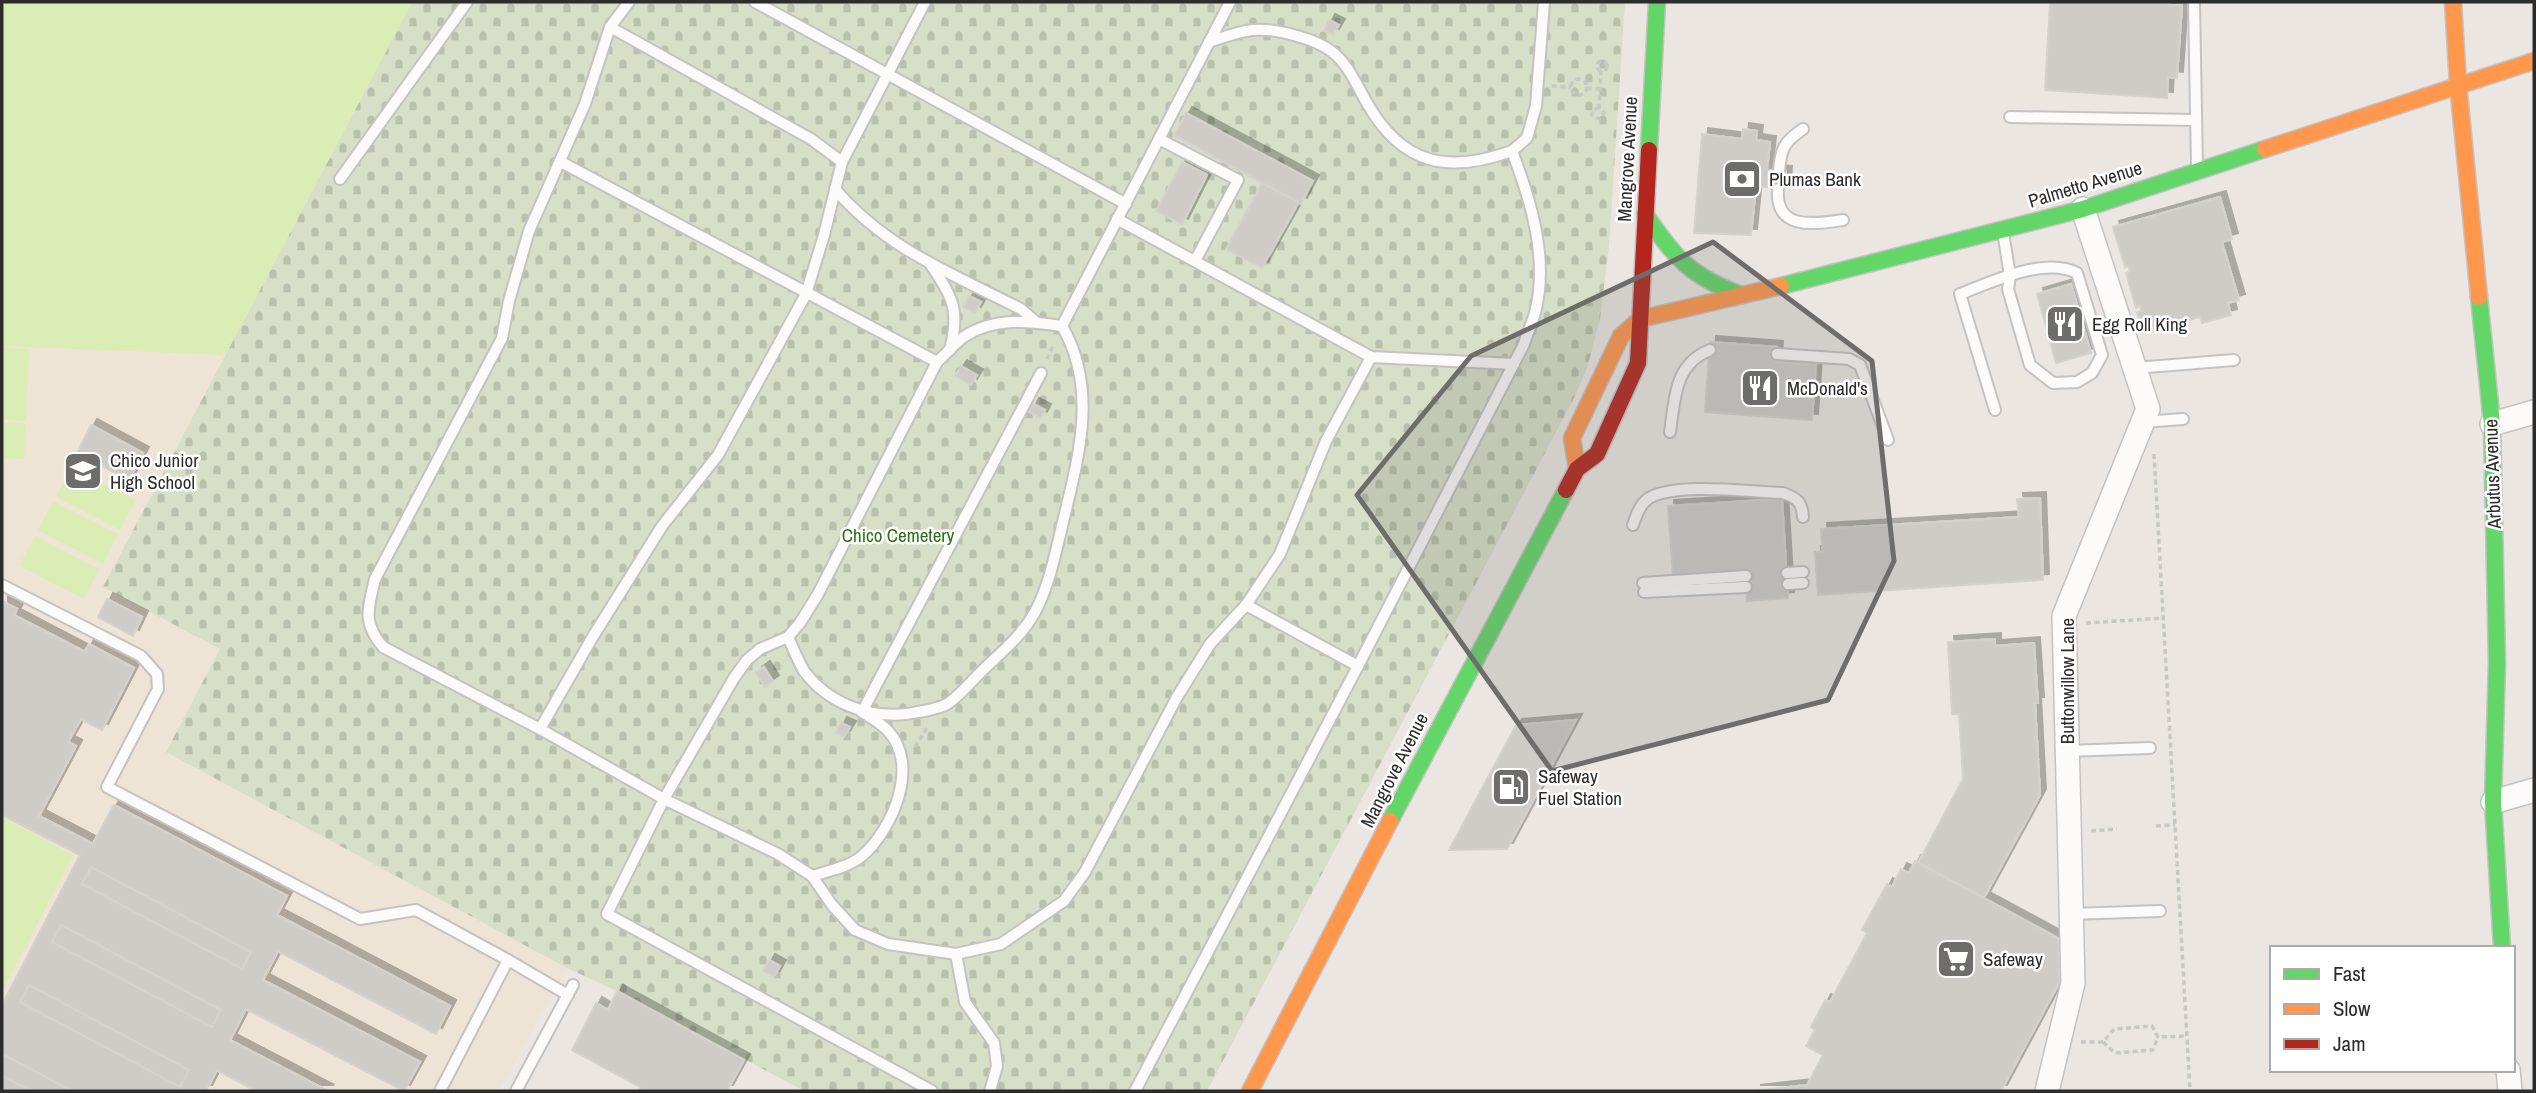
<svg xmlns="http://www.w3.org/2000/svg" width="2536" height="1093" viewBox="0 0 2536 1093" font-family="'Archivo Narrow',sans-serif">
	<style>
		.education { fill: #eee4d5 }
		.cemetery { fill: url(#cemetery-stones) }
		.pitch { fill: #daedb4 }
		.building { fill: #cfccc8; stroke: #d5d2cd; stroke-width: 2; fill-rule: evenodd; filter: url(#shadow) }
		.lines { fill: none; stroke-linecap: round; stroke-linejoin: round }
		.lane-casing { stroke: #c4c2c3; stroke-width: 14 }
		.street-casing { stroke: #c4c2c3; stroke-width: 26 }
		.fast-casing { stroke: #c4c2c3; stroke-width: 19 }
		.slow-casing { stroke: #c4c2c3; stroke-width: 19 }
		.jam-casing { stroke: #c4c2c3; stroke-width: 19 }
		.path { stroke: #c8c8c7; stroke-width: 3.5; stroke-dasharray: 5 3.5; stroke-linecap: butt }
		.lane { stroke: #fcfbfa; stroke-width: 10 }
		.street { stroke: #fcfbfa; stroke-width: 23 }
		.fast { stroke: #63d668; stroke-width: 16 }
		.slow { stroke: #ff974d; stroke-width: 16 }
		.jam { stroke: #b3261e; stroke-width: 16 }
		.marked { fill: #6f6d6b; fill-opacity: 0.2; stroke: #6f6d6b; stroke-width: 5; stroke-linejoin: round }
		.labels { text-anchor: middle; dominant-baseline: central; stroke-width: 5; stroke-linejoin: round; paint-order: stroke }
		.street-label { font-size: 19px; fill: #2c2c2c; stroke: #fff }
		.poi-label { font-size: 19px; fill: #2c2c2c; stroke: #fff; text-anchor: start }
		.park-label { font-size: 19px; fill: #2b7014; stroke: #fff }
	</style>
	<defs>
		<pattern id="cemetery-stones" width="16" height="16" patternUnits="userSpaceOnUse" patternTransform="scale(1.75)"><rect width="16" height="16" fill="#d7dfc7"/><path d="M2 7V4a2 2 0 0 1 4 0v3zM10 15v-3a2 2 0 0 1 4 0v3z" fill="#b9c0ab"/></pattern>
		<filter id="shadow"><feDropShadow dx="6" dy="-6" stdDeviation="0" flood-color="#0004"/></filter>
	</defs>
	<rect width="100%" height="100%" fill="#ebe6e1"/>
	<!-- education -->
	<polygon class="education" points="2,2 412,2 103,587 220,649 166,752 567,968 499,1091 2,1091"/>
	<!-- cemetery -->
	<polygon class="cemetery" points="412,2 1625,2 1609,246 1600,319 1587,368 1574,398 1207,1091 804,1091 617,991 567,968 166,752 220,649 103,587"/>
	<!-- pitch -->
	<g class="pitch">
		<polygon points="2,2 412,2 225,355 2,346"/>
		<polygon points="2,347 29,349 26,421 2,419"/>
		<polygon points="2,422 26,424 24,459 2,458"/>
		<polygon points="71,467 136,500 120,530 56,497"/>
		<polygon points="53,501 118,534 103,564 38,530"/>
		<polygon points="35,536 99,569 84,599 19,566"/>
		<polygon points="2,817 73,855 2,992"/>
	</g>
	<!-- building -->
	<g class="building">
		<polygon points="2050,2 2169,2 2169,5 2182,5 2177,78 2168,77 2167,98 2045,90"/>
		<polygon points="1329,20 1339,25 1333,35 1324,30"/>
		<polygon points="1186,113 1313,181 1301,204 1174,135"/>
		<polygon points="1743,129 1757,131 1756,140 1770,142 1767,170 1786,172 1785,189 1756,186 1751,235 1694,233 1702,134 1742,139"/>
		<polygon points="1182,162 1207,175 1182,225 1156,211"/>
		<polygon points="1262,183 1299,202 1262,268 1226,249"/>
		<polygon points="2220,197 2232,239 2222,242 2239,300 2228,303 2231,315 2202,323 2200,317 2143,333 2137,312 2141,311 2140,306 2136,308 2126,273 2130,271 2128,266 2125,267 2113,227"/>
		<polygon points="2071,284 2091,353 2056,363 2037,294"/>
		<polygon points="969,296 981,302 975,313 963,307"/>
		<polygon points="1710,342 1777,347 1776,362 1816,365 1812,420 1705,412"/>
		<polygon points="961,366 977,375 971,385 955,376"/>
		<polygon points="1033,404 1045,410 1041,418 1029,412"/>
		<polygon points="91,425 143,453 129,480 77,453"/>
		<polygon points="2040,498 2043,580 1818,595 1815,552 1823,552 1821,529 2019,517 2017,499"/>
		<polygon points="1782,499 1788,598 1747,601 1745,573 1673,577 1668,506"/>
		<polygon points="107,599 142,617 133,636 98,617"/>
		<polygon points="2,601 17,609 14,615 85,652 89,644 134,668 102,730 81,719 68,742 76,746 39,816 93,844 114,805 287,896 277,915 450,1006 436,1034 278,951 263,980 420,1062 404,1091 246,1009 230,1040 328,1091 256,1091 217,1070 206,1091 2,1091 2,1005 80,855 2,815 2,713 49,737 70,698 2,662"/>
		<path d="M2,601L17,609L14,615L85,652L89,644L134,668L102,730L81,719L68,742L76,746L39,816L93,844L114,805L287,896L277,915L450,1006L436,1034L278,951L263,980L420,1062L404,1091L246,1009L230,1040L328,1091H256L217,1070L206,1091H72L2,1054V1005L80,855L2,815ZM91,867L251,952L242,969L82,884ZM61,925L221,1010L212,1027L52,942ZM29,985L189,1070L180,1087L20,1002Z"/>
		<polygon points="1995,639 1995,646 2034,643 2038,703 2035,703 2040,795 1984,898 1918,863 1963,779 1959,714 1952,714 1948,642"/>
		<polygon points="764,667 773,681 765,687 756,673"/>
		<polygon points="1576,720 1507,849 1449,850 1516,725"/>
		<polygon points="841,723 850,727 844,737 836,733"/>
		<polygon points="1915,861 2058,938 2060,981 2001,1091 1804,1091 1823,1055 1806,1046 1815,1030 1811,1027 1825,1000 1830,1002 1867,933 1862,930 1887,884 1892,887 1901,869 1909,873"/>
		<polygon points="769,960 780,966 774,977 763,971"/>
		<polygon points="617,991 744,1060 727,1091 638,1091 640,1087 572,1050 596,1003 608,1010"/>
		<polygon points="2,1076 31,1091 2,1091"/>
		<polygon points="1807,1085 1804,1091 1754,1091"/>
	</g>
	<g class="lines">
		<!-- lane casing -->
		<g class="lane-casing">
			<g id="lane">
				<path d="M629,2L610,27L585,104L529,231L509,301L502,338L375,579C368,609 362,622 383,647L540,729L664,799L778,854L812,876L832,905L855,930L888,944L956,954L1001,944L1064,901L1085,872L1177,697L1210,644L1246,605L1280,554L1326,441L1371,357"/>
				<polyline points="755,2 1126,204"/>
				<polyline points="2194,2 2197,167"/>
				<polyline points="610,27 811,139 842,162"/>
				<path d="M1209,42C1246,29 1259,25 1297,36C1308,39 1322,44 1331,51C1348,63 1357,86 1367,103C1402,165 1448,174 1512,151"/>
				<polyline points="2010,117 2196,120"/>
				<polyline points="1159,139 1238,180 1195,261"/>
				<polyline points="561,162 937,362"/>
				<path d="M1779,171C1781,148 1784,142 1803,129"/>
				<polyline points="340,179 467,2"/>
				<path d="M835,189C886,249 953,274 1021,309L1035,321"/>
				<path d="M1778,189C1775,231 1814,224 1843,220"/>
				<polyline points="1117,219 1371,357 1514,364"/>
				<path d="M931,265C953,298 960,310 950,350"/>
				<polyline points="1062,326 1230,2"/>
				<polyline points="1777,354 1849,359 1860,365 1888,440"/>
				<polyline points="2135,368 2234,360"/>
				<path d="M1995,410L1960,294C1992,282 2045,256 2077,273L2102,355L2092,373L2077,382L2053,383L2030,365L2008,289L2010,276L2003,232"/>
				<polyline points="2143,422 2183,419"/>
				<path d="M1670,432C1675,399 1674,364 1710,350"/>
				<path d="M1633,525C1636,516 1640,504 1649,498C1677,482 1750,492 1783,493C1797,498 1802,502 1803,517"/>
				<polyline points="1787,573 1803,572"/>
				<polyline points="1643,583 1746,576"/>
				<polyline points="1788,584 1803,583"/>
				<polyline points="2,585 141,656 157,674 158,689 107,787 360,919 416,910 508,960"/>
				<polyline points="1644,592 1746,587"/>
				<polyline points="1246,605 1358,666"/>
				<path d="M788,637C793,648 798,661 804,671C828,703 867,718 906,714C919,712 936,710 947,704C961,695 974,678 986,667C1004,650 1023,634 1035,612C1049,586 1055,555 1062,526C1078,459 1099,390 1062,326"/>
				<polyline points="540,729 592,638 662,526 718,455 806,294 824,235 842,162 925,2"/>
				<polyline points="2067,751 2150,748"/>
				<path d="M812,876C828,871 849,867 862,856C893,829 920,765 888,731C881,723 870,717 862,712L1041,373"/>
				<polyline points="2071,914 2160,911"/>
				<polyline points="956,954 965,1002 994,1043 997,1066 990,1091"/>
				<polyline points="440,1091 508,960 568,995"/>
				<polyline points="516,1091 573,985"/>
				<path d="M932,1091L607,914L664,799L734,678L747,660L760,649L788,637L800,623L818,594L937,362C946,354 955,343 965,336C995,317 1029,321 1062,326"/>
				<path d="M1135,1091L1358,666L1524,344C1527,334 1532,323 1535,313C1549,259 1531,201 1512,151L1527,138L1536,106L1544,2"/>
			</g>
		</g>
		<!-- street casing -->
		<g class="street-casing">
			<g id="street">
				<polyline points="2492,424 2534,412"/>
				<polyline points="2493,802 2534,790"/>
				<polyline points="2508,1070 2510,1091"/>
				<polyline points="2047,1091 2073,983 2064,616 2148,409 2083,209"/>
			</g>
		</g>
		<!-- fast casing -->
		<g class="fast-casing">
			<g id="fast">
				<polyline points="1649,150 1657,2"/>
				<path d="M1645,214C1675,258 1690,276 1741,295"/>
				<polyline points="1781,286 2083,209 2265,149"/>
				<polyline points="2479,297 2492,424 2497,662 2493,802 2502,948"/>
				<polyline points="1390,821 1566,490"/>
			</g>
		</g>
		<!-- slow casing -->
		<g class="slow-casing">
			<g id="slow">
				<polyline points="2453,2 2458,84 2479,297"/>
				<polyline points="2265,149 2534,61"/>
				<polyline points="1577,469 1572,438 1621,336 1640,319 1781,286"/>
				<polyline points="1250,1091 1390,821"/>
			</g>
		</g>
		<!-- jam casing -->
		<g class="jam-casing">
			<polyline id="jam" points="1566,490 1577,469 1597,454 1638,363 1649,150"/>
		</g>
		<!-- path -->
		<g class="path">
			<circle cx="1602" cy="66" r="5"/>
			<circle cx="1579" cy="87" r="8"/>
			<polyline points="1552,86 1571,87"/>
			<polyline points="1587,88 1600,89"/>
			<polyline points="1599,107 1592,111 1592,115 1599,119 1604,113 1599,107 1601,71"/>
			<polyline points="1047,359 1054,344"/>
			<polyline points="2154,454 2190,1091"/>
			<polyline points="2086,623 2164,618"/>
			<polyline points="915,747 928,726"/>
			<polyline points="2156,826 2175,825"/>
			<polyline points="2091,831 2117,829"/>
			<polyline points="2081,1042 2103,1042 2114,1029 2152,1026 2158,1037 2186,1036"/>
			<polyline points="2103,1042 2115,1053 2153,1050 2158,1037"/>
		</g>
		<!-- lane -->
		<use href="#lane" class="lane"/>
		<!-- street -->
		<use href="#street" class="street"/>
		<!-- fast -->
		<use href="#fast" class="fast"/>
		<!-- slow -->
		<use href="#slow" class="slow"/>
		<!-- jam -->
		<use href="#jam" class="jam"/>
	</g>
	<!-- marked area -->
	<path class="marked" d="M1713,242L1872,361L1894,561L1828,700L1552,771L1357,495L1471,356Z"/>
	<!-- icons -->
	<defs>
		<g id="bank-square" transform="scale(2.0125)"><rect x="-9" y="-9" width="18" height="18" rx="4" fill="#6f6d6b" stroke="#fff"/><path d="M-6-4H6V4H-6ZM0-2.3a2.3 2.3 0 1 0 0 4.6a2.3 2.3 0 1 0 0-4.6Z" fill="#fff"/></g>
		<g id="restaurant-square" transform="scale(2.0125)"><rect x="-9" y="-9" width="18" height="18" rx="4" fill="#6f6d6b" stroke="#fff"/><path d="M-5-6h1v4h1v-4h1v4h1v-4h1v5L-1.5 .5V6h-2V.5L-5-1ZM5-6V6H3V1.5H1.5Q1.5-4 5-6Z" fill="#fff"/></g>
		<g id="school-square" transform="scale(2.0125)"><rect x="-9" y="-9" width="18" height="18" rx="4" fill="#6f6d6b" stroke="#fff"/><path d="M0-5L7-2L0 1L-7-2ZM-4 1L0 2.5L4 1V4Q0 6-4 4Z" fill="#fff"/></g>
		<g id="fuel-square" transform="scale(2.0125)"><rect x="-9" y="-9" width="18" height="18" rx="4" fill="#6f6d6b" stroke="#fff"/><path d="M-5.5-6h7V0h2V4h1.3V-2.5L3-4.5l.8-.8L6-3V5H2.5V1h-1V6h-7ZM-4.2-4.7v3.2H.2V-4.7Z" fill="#fff"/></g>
		<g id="supermarket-square" transform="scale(2.0125)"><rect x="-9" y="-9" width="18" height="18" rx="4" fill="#6f6d6b" stroke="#fff"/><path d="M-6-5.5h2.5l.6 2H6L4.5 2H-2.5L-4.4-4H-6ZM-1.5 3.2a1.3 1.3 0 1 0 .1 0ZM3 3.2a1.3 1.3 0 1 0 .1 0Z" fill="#fff"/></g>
	</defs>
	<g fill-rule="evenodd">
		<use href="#bank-square" x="1742" y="179"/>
		<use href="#restaurant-square" x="2065" y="324"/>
		<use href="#restaurant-square" x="1760" y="388"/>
		<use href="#school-square" x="83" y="471"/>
		<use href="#fuel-square" x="1511" y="787"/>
		<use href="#supermarket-square" x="1956" y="959"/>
	</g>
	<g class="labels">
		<!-- street labels -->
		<g class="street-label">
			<text transform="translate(1627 159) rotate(-87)">Mangrove Avenue</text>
			<text transform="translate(2085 184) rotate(-17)">Palmetto Avenue</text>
			<text transform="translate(2492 474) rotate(-92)">Arbutus Avenue</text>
			<text transform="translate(2067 681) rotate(-90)">Buttonwillow Lane</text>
			<text transform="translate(1394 770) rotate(-63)">Mangrove Avenue</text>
		</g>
		<!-- poi labels -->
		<g class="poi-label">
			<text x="1769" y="179">Plumas Bank</text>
			<text x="2092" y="324">Egg Roll King</text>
			<text x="1787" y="388">McDonald's</text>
			<text x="110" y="460">Chico Junior<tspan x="110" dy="22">High School</tspan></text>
			<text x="1538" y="776">Safeway<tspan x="1538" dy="22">Fuel Station</tspan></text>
			<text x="1983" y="959">Safeway</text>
		</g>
		<!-- park labels -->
		<g class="park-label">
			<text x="898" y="535">Chico Cemetery</text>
		</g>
	</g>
	<!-- border -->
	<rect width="2536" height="1093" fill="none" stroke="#2c2c2c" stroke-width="7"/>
	<!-- legend -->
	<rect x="2270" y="946" width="245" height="126" fill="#ffffff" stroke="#ababab" stroke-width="2"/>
	<rect x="2284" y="969" width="35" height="10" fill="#63d668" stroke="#ababab" stroke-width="2"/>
	<text x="2333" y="981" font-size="21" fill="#2c2c2c">Fast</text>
	<rect x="2284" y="1004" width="35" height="10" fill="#ff974d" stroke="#ababab" stroke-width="2"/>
	<text x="2333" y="1016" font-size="21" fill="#2c2c2c">Slow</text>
	<rect x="2284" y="1039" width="35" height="10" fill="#b3261e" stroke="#ababab" stroke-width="2"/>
	<text x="2333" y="1051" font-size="21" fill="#2c2c2c">Jam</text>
</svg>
